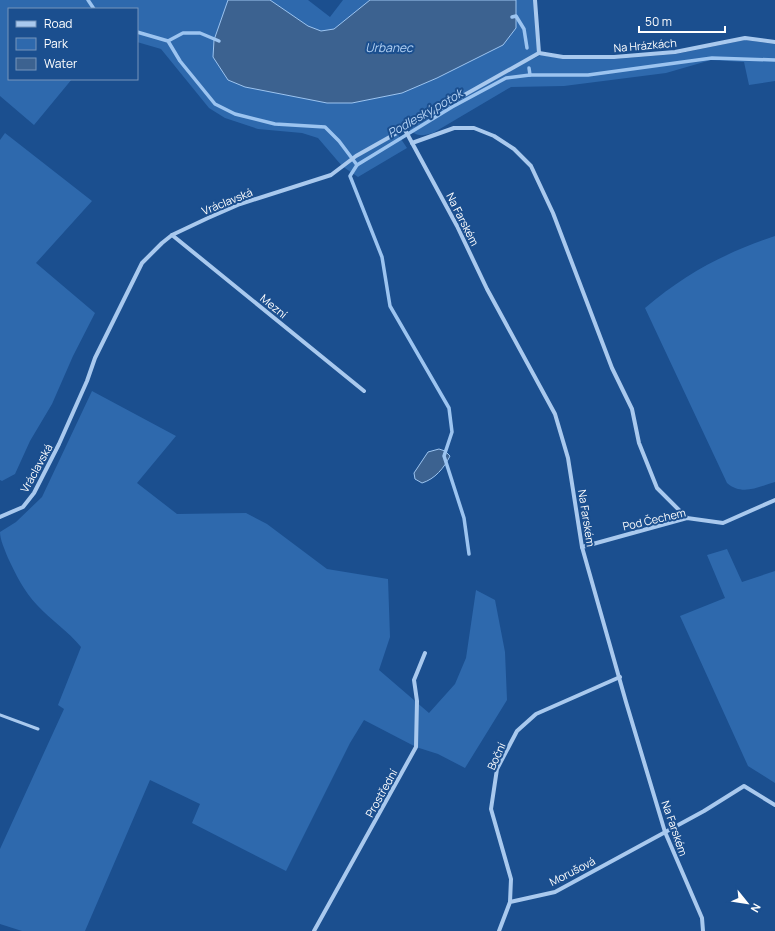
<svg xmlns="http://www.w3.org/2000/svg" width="775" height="931" viewBox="0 0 775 931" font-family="Manrope,sans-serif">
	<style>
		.green { fill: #2e69ad }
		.water { fill: #3c6290; stroke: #9cc4f0 }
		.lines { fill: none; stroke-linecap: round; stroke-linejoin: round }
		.stream { stroke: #9cc4f0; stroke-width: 3.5 }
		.lane { stroke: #a9c9ee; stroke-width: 3 }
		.street { stroke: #a9c9ee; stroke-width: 4 }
		.labels { text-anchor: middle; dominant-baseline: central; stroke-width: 4; stroke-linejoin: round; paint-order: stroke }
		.street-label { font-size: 11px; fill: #fff; stroke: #1b4f8f }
		.water-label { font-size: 12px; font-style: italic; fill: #b5d3f5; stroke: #1b4f8f }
	</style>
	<rect width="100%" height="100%" fill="#1b4f8f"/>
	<!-- green -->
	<g class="green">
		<polygon points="0,0 308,0 330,17 343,0 535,0 539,53 397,133 407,148 358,177 342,166 318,138 302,133 258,129 225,118 209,108 161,49 137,42 137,9 9,9 9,79 72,79 34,125 0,96"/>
		<path d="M745,40L775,44V81L749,85L744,62L711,60L666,73L564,86L511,87L433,133C422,136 416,137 408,128L514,68L541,55L564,59H615L676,54Z"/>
		<polygon points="5,133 92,201 36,263 95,313 73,356 52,404 30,441 15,474 2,481 0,480 0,140"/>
		<path d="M775,236V482C758,487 742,496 727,483L645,308C686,273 725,253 775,236Z"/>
		<path d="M92,391L176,436L137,483L177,514L246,513L267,524L327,569L388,579L390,637L379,670L429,713L455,684L466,658L476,590L495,600L505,652L507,700L465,768L438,754L416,747L364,720L350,743L286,871L192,823L200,804L150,780L85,931H22L0,924V849L64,709L58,705L81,647C68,631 51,620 37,605C24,591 16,575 8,558C5,550 0,540 0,532L16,522L42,497Z"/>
		<polygon points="727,549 742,582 775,571 775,783 748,766 680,616 725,598 707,555"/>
	</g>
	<!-- water -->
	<g class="water">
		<polygon points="228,0 270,0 308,26 321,31 334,29 370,0 516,0 516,28 503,45 437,78 402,93 352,103 327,103 245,87 228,80 213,57 214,40"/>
		<path d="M439,449L445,451L450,456C444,468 435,479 422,483L415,479L414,473L428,452Z"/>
	</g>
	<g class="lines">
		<!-- stream -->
		<g class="stream">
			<polyline points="88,0 94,9"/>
			<polyline points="512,17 516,16 524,29 527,48"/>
			<polyline points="137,32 168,41 180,61 215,104 235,114 275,124 325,127 339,141 357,165 452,107 506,78 530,75 588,75 712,58 775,60"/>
			<polyline points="168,41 183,33 200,33 219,41"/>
			<polyline points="529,68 530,75"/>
			<polyline points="357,165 350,176 382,257 390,306 449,408 452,432 444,456 464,518 469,554"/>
		</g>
		<!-- lane -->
		<polyline class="lane" points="0,715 38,729"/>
		<!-- street -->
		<g class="street">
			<polyline points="535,0 539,53"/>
			<polyline points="539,53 563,57 614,57 675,52 745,38 775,42"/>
			<polyline points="404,128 457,226 487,289 555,414 568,458 582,547 626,702 665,832 702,918 703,931"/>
			<polyline points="412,143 454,128 474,128 494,136 514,149 531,166 553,213 612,368 632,409 639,443 657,488 687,518"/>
			<polyline points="172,235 364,391"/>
			<polyline points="0,517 23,507 34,493 59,444 87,381 95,358 142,263 162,243 172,235 208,218 240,204 331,175 356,156 539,53"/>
			<polyline points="582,547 687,518 723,523 775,500"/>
			<polyline points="510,902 511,879 491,809 497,769 517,731 536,714 620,677"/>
			<polyline points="314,931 416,747 417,701 414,680 425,653"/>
			<polyline points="499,931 510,902 555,892 704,811 744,786 775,805"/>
		</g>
	</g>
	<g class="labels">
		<!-- street labels -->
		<g class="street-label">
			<text transform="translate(645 45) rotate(-5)">Na Hrázkách</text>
			<text transform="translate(227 201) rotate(-22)">Vráclavská</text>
			<text transform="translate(463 219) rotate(63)">Na Farském</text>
			<text transform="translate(274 306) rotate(39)">Mezní</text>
			<text transform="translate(36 468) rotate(-61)">Vráclavská</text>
			<text transform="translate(587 518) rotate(81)">Na Farském</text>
			<text transform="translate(654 519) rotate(-13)">Pod Čechem</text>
			<text transform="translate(496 756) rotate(-66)">Boční</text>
			<text transform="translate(381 793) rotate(-61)">Prostřední</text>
			<text transform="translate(675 828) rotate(71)">Na Farském</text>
			<text transform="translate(572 871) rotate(-27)">Morušová</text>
		</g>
		<!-- water labels -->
		<g class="water-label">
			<text x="389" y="47">Urbanec</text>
			<text transform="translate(425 113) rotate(-30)">Podleský potok</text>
		</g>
	</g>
	<!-- legend -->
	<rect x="8" y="8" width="130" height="72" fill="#1b4f8f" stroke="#7695bc"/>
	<rect x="16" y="21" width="20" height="6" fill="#a9c9ee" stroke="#7695bc"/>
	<text x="44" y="28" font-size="12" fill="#ffffff">Road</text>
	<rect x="16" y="38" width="20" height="12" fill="#2e69ad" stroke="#7695bc"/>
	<text x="44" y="48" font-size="12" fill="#ffffff">Park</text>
	<rect x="16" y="58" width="20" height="12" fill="#3c6290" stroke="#7695bc"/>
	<text x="44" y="68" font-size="12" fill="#ffffff">Water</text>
	<!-- north arrow -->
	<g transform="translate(747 903) rotate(120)" stroke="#1b4f8f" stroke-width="3" paint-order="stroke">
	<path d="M0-3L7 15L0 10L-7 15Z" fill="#ffffff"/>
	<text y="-6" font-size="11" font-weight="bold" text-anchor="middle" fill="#ffffff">N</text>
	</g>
	<!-- scale -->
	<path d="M639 26v6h86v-6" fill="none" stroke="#ffffff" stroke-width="2"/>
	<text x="645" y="26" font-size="12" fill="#ffffff" stroke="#1b4f8f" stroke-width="3" paint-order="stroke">50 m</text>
</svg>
